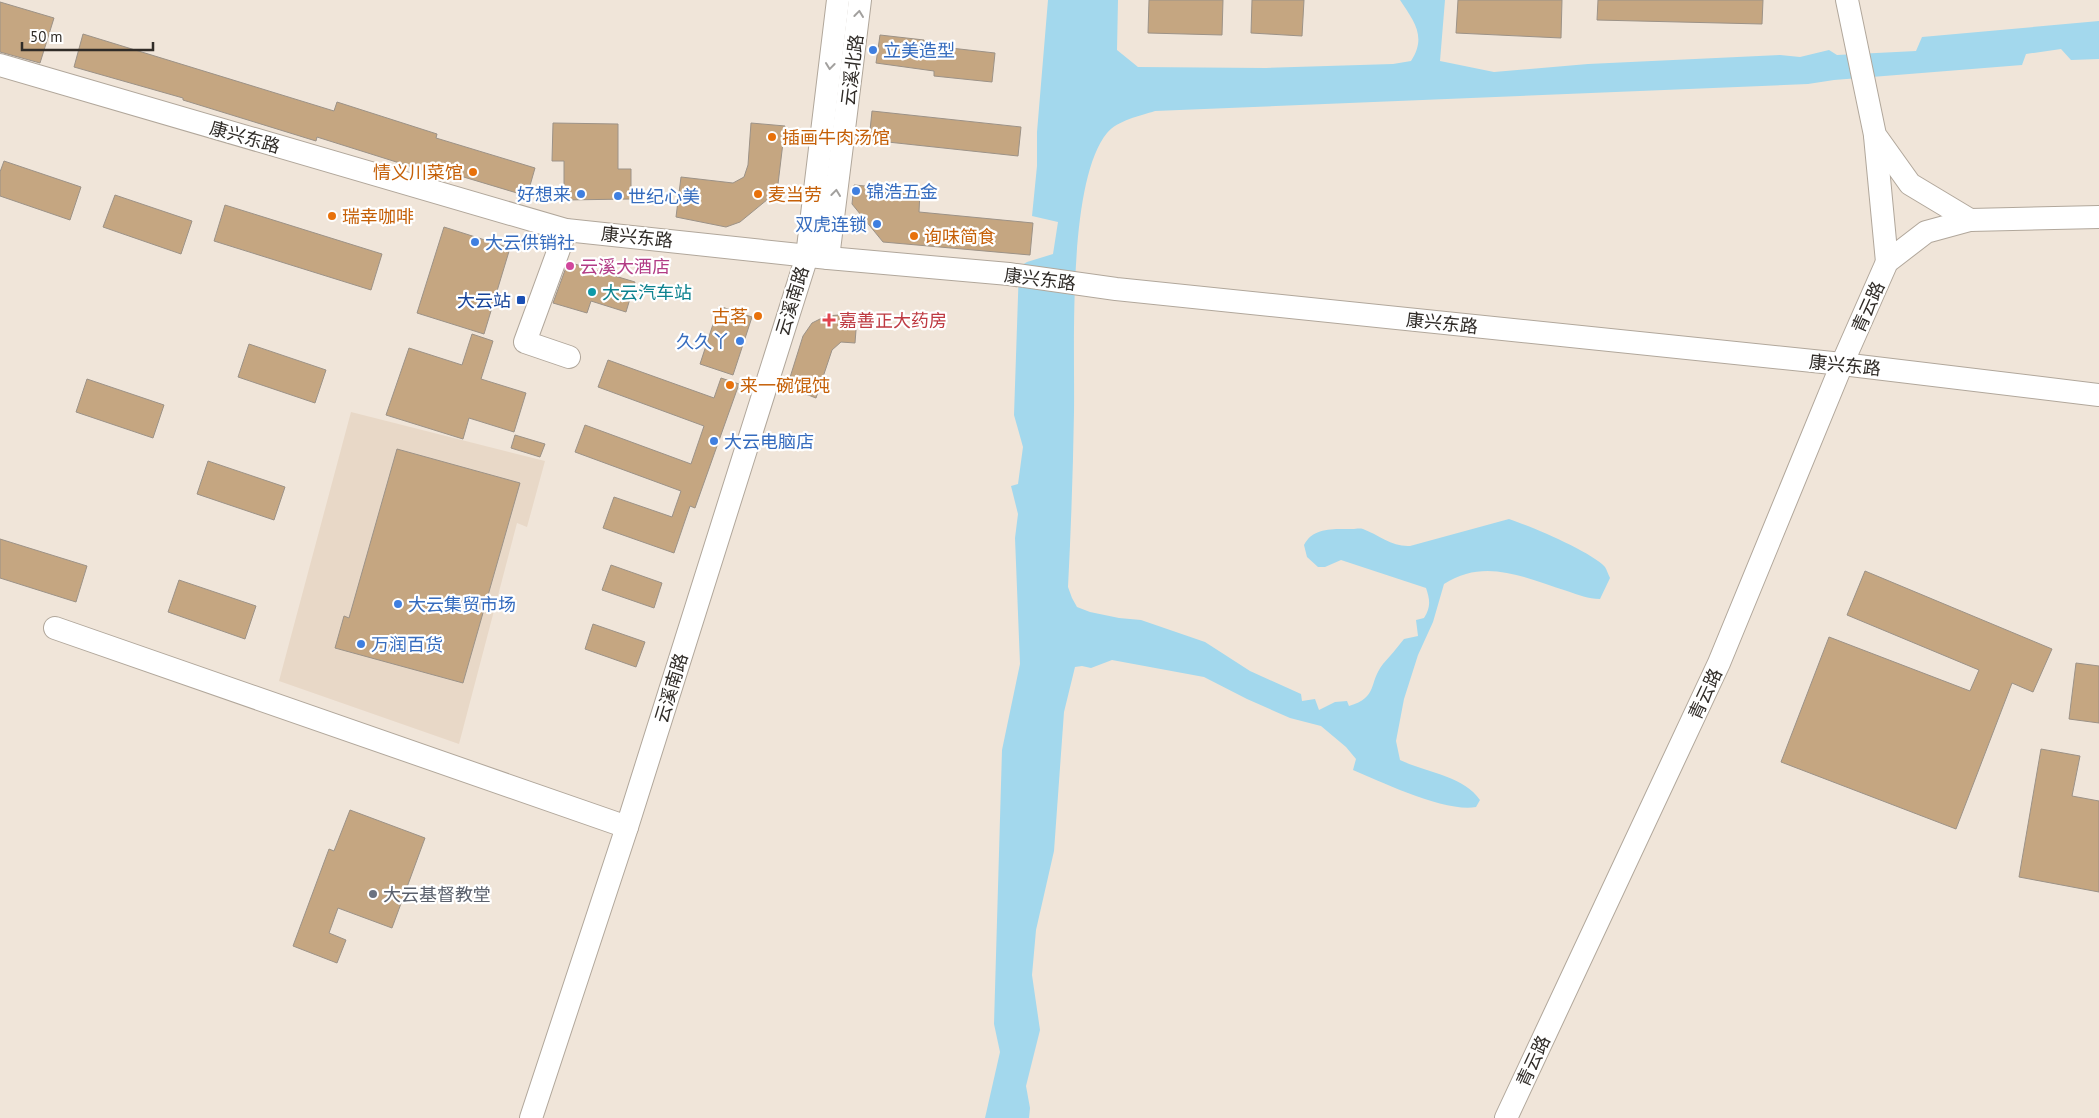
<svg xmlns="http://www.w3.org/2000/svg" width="2099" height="1118" viewBox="0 0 2099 1118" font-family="'PT Sans','Noto Sans SC',sans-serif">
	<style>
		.built { fill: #e8d8c7 }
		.water { fill: #a3d8ed }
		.building { fill: #c5a681; stroke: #9c9287 }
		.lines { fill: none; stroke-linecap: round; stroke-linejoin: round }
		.minor-casing { stroke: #b1a79b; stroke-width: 24 }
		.minor { stroke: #fff; stroke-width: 22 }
		.oneway { stroke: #a2a09e }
		.shop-dot { fill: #3f7fe0; stroke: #fff; stroke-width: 2 }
		.food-dot { fill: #e8710a; stroke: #fff; stroke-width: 2 }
		.hotel-dot { fill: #d1479c; stroke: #fff; stroke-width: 2 }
		.culture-dot { fill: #0f9aa8; stroke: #fff; stroke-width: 2 }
		.transit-dot { fill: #1a4fb4; stroke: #fff; stroke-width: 2 }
		.health-dot { fill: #e0444e; stroke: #fff; stroke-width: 2 }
		.worship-dot { fill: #6b7280; stroke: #fff; stroke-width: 2 }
		.labels { text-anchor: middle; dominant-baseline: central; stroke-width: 4.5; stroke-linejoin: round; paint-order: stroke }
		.shop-label { font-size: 18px; fill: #366cbe; stroke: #fff; text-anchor: start }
		.street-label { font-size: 18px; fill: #302c28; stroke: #fff }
		.food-label { font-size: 18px; fill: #c56008; stroke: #fff; text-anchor: start }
		.hotel-label { font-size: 18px; fill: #b23c85; stroke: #fff; text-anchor: start }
		.culture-label { font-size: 18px; fill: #0d838f; stroke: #fff; text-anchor: start }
		.transit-label { font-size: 18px; fill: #164399; stroke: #fff; text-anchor: end }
		.health-label { font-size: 18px; fill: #be3a42; stroke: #fff; text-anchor: start }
		.worship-label { font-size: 18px; fill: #5b616d; stroke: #fff; text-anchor: start }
	</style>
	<rect width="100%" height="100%" fill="#f0e5d9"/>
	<!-- built -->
	<polygon class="built" points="351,412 545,461 527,527 517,523 459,744 279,681"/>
	<!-- water -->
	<path class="water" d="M1048,0H1118L1117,50L1138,67L1266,68L1393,64L1411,61C1427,37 1414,21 1400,0H1445L1440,61L1494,72L1588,64L1780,55L1800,57L1829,50L1837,55L1916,51L1922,37L2099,21V59L2071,60L2061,49L2026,54L2022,65L1834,80L1808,84L1155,111C1140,116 1118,120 1107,133C1067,182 1075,347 1074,412C1073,471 1071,529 1068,587L1072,598L1077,607L1090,612L1119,618L1141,620L1205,642L1250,671L1301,694L1302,701L1315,699L1319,710L1335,702L1347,701L1349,706C1379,697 1368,683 1383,664C1390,656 1397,648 1404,639L1418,636L1416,620L1424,618C1431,607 1430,600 1426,588L1341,560L1325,567H1318L1307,557L1304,545C1313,527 1334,529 1352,529C1356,529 1359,528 1363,529C1379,535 1392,547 1410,546L1509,519C1530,526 1592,552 1605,567C1607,570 1608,574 1610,578L1600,599C1588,599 1579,595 1567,591C1524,578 1486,557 1444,584L1433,622L1418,655L1404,699L1396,741L1400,760C1425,772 1464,776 1480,800L1476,807C1447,813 1381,782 1353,770L1356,759L1346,747L1321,726L1290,718L1247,699L1204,677L1112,660L1091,668L1082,666L1075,667L1064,712L1054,851L1036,930L1032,975L1040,1030L1026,1086L1030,1108L1029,1118H985L1000,1052L994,1024L1002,750L1020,664L1015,538L1018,514L1011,486L1018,484L1023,447L1014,415L1019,267L1027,262L1053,254L1058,222L1032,216L1037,166V132Z"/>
	<!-- building -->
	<g class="building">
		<polygon points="1149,0 1223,0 1222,35 1148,33"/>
		<polygon points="1252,0 1304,0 1302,36 1251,33"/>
		<polygon points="1458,0 1562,0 1561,38 1456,33"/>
		<polygon points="1598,0 1763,0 1762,24 1597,20"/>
		<polygon points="0,2 54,18 40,63 0,52"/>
		<polygon points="83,34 334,111 337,102 437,134 436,138 535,168 527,196 427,166 425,171 317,137 316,141 183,100 183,98 74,67"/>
		<polygon points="880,35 924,40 924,45 995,53 992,82 934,76 934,71 876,63"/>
		<polygon points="872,111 1021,127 1018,156 869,140"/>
		<polygon points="553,123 618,124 618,169 631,169 631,199 564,200 564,161 552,161"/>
		<polygon points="751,123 785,126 778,184 768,199 740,222 726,227 676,217 681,177 733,183 744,177 748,165"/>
		<polygon points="4,161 81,187 70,220 0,196 0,172"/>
		<polygon points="854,185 920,191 919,212 1033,223 1030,255 883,242 852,204"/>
		<polygon points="115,195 192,221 181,254 103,227"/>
		<polygon points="225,205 382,254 371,290 214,241"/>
		<polygon points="444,227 510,248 484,334 417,313"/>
		<polygon points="568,262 635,282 626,312 591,301 587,313 553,303"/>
		<polygon points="719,306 752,317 733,375 700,364"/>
		<polygon points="839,315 857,317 855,343 841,342 832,350 816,398 787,387 803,336 812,323 826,316"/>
		<polygon points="472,334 493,341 481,379 526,393 514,432 469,418 463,439 386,415 409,348 462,365"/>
		<polygon points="249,344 326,370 315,403 238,377"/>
		<polygon points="608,360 714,398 721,378 739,384 695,508 690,506 674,553 603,528 614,497 672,517 681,491 575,452 585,425 691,464 704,426 598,387"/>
		<polygon points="87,379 164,405 153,438 76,412"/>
		<polygon points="515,435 545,444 540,457 511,448"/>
		<polygon points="397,449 520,483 463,683 335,648 344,616 349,618"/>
		<polygon points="208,461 285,487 274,520 197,494"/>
		<polygon points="0,539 87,566 76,602 0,578"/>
		<polygon points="611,565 662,583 654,608 602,590"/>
		<polygon points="1865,571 2052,649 2033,692 2012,683 1956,829 1781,762 1829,637 1970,691 1979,670 1847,615"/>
		<polygon points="179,580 256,606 245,639 168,612"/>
		<polygon points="593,624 645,642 636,667 585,649"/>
		<polygon points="2076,663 2099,666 2099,723 2069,719"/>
		<polygon points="2041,749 2080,756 2072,796 2099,801 2099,892 2019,877"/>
		<polygon points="350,810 425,838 392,928 338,908 329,933 346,940 337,963 293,946 329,849 334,851"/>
	</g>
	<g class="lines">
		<!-- minor casing -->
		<g class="minor-casing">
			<g id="minor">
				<polyline points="1847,0 1875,135 1910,184 1970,220"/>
				<polyline points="0,65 566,230 828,258 1009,274 1116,289 1842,364 2099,395"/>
				<polyline points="1875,136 1887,262"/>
				<polyline points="566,230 525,342 569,357"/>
				<polyline points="828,258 860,0"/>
				<polyline points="55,628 627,827"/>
				<polyline points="531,1118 627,827 807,256 838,0"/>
				<polyline points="1506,1118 1719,663 1842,364 1887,262 1926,232 1970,220 2099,217"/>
			</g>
		</g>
		<!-- minor -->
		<use href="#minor" class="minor"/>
	</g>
	<!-- one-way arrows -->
	<defs><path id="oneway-chevron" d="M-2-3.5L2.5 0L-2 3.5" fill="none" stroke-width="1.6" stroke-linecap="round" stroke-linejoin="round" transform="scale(1.25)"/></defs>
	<g class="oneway">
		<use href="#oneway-chevron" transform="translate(859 14) rotate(-83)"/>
		<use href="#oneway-chevron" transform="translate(830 66) rotate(97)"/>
		<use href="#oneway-chevron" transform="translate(836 193) rotate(-83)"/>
	</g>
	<!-- markers -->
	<g class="shop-dot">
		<circle cx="873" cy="50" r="5"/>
		<circle cx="856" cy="191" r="5"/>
		<circle cx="581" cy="194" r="5"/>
		<circle cx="618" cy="196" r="5"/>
		<circle cx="877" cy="224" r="5"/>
		<circle cx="475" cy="242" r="5"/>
		<circle cx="740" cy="341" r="5"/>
		<circle cx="714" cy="441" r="5"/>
		<circle cx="398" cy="604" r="5"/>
		<circle cx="361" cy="644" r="5"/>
	</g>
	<g class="food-dot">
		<circle cx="772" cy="137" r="5"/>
		<circle cx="473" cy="172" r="5"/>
		<circle cx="758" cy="194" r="5"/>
		<circle cx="332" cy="216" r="5"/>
		<circle cx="914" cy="236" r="5"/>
		<circle cx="758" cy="316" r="5"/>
		<circle cx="730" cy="385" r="5"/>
	</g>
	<circle class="hotel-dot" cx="570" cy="266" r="5"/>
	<circle class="culture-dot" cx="592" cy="292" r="5"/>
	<rect class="transit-dot" x="516" y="295" width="10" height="10" rx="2.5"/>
	<path class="health-dot" d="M826.5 312.5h5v5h5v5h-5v5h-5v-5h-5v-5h5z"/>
	<circle class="worship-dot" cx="373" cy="894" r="5"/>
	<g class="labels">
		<!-- shop labels -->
		<g class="shop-label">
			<text x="883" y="50">立美造型</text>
			<text x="866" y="191">锦浩五金</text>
			<text x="571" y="194" text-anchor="end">好想来</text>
			<text x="628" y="196">世纪心美</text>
			<text x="867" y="224" text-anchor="end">双虎连锁</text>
			<text x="485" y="242">大云供销社</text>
			<text x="730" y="341" text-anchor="end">久久丫</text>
			<text x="724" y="441">大云电脑店</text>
			<text x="408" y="604">大云集贸市场</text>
			<text x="371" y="644">万润百货</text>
		</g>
		<!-- street labels -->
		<g class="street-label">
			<text transform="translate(852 70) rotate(-83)">云溪北路</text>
			<text transform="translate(245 137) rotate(16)">康兴东路</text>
			<text transform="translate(637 237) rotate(6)">康兴东路</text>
			<text transform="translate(1040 279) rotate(7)">康兴东路</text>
			<text transform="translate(792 301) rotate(-73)">云溪南路</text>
			<text transform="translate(1868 307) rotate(-66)">青云路</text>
			<text transform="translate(1442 323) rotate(6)">康兴东路</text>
			<text transform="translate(1845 365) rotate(6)">康兴东路</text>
			<text transform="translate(671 688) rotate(-73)">云溪南路</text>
			<text transform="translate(1705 694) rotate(-65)">青云路</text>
			<text transform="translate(1533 1061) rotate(-65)">青云路</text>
		</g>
		<!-- food labels -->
		<g class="food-label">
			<text x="782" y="137">插画牛肉汤馆</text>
			<text x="463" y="172" text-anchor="end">情义川菜馆</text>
			<text x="768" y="194">麦当劳</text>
			<text x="342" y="216">瑞幸咖啡</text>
			<text x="924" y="236">询味简食</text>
			<text x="748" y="316" text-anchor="end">古茗</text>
			<text x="740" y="385">来一碗馄饨</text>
		</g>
		<!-- hotel labels -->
		<g class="hotel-label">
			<text x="580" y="266">云溪大酒店</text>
		</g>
		<!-- culture labels -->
		<g class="culture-label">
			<text x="602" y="292">大云汽车站</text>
		</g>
		<!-- transit labels -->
		<g class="transit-label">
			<text x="511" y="300">大云站</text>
		</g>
		<!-- health labels -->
		<g class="health-label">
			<text x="839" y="320">嘉善正大药房</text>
		</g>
		<!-- worship labels -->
		<g class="worship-label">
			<text x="383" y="894">大云基督教堂</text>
		</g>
	</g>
	<!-- scale -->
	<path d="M22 42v8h131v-8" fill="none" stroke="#302c28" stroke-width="2.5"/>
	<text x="30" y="42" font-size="15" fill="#302c28" stroke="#ffffff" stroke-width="4" paint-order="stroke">50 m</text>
</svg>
